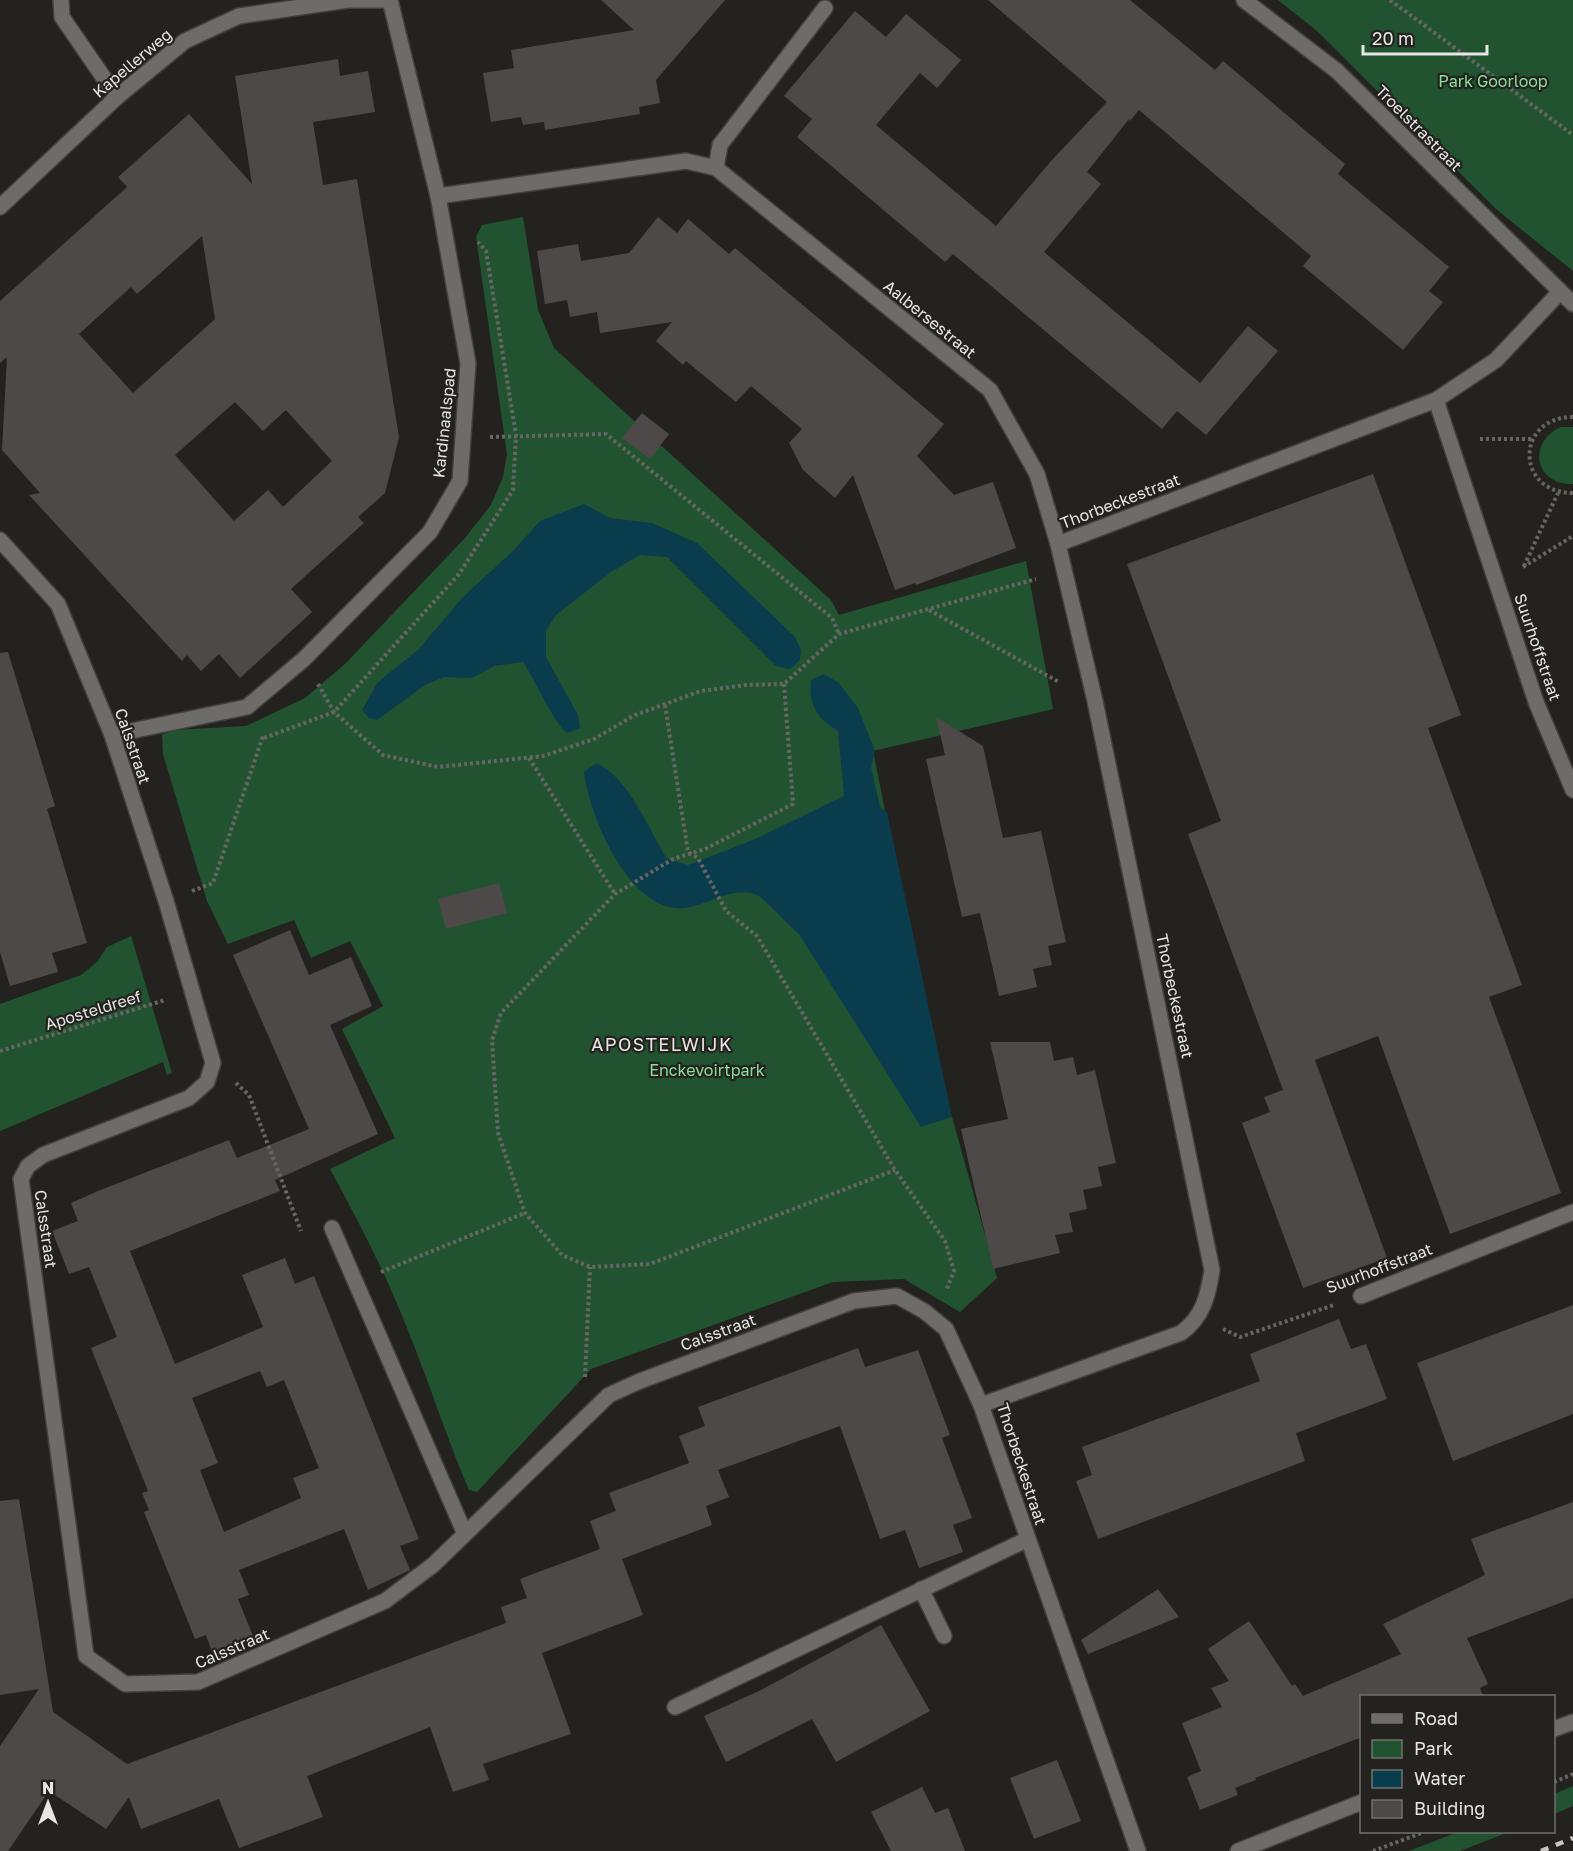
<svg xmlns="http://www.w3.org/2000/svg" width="1573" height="1851" viewBox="0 0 1573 1851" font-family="'Golos Text',sans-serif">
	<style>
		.green { fill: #225330 }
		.water { fill: #093c4d }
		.building { fill: #4e4949; fill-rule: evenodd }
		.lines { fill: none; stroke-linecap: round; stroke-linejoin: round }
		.service-casing { stroke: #41403e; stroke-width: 18 }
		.minor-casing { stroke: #41403e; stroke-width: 18 }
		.path { stroke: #686664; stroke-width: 4; stroke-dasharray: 3 3; stroke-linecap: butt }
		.service { stroke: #6d6c68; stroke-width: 15 }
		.minor { stroke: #6d6c68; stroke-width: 15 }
		.rail { stroke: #cac8c6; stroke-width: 4.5; stroke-dasharray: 8 8; stroke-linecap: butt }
		.labels { text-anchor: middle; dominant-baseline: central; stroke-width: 4.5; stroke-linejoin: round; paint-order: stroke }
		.street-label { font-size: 16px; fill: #e7e6e4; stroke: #24221f }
		.park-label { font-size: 16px; fill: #88e09c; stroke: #24221f }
		.neighbourhood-label { font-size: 18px; letter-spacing: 1.5px; fill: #e7e6e4; stroke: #24221f }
	</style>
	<rect width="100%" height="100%" fill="#24221f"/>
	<!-- green -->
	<g class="green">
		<polygon points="1278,0 1573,0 1573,271 1496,209 1317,31"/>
		<path d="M523,217L538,310L554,348L831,600L839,615L1026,561L1053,709L873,751L947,1118L952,1117L997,1278L960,1312L904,1279L833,1282L591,1369L477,1492L469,1490C447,1439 430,1385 409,1333C387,1276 359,1222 330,1169L395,1138L342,1029L383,1006L350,941L311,958L294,920L228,944L207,901L163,754L162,735L174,730L246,726L305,698L345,664L465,538L491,505L503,477L507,454L476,237L482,225Z"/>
		<path d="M1561,427H1573V484C1534,485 1527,442 1561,427Z"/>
		<polygon points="131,936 172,1073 167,1075 163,1062 0,1131 0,1004 81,975 97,962 107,947"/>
		<polygon points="1573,1786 1573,1806 1554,1814 1554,1794"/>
		<polygon points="1458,1832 1509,1832 1460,1851 1409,1851"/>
	</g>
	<!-- water -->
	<g class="water">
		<path d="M584,504L610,518L652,523L697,543L795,637L801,650L800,660L790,669L776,666L667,557L640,555L611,572L556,615L546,631V657L578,715L580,728L567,733C555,725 534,678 523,662L494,666L472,678L444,677L425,685L377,720L369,718L362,710L378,682L419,649L462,598L514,550L540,521Z"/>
		<path d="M824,674L839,683L858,708L875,751L871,767L880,807L887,812L952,1117L921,1127L799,934C791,928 763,898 759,896C734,884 710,905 685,908C630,914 589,816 584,772L596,763C628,776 649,830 667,859L688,865L753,840L844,796L838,731C817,719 808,704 811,680Z"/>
	</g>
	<!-- building -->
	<g class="building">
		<polygon points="601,0 725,0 656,80 660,103 639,107 640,114 545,130 544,122 523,125 521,117 491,122 483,73 514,68 511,50 634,30"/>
		<polygon points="988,0 1130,0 1215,70 1223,61 1345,164 1338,174 1449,267 1429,291 1443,302 1403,350 1303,266 1311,256 1139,110 1130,121 1129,119 1087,172 1101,184 1044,252 1200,383 1248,326 1278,351 1206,435 1177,411 1162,429 953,254 945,262 797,137 812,119 784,96 855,11 886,37 906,14 961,60 937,88 920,73 876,125 996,226 1051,161 1107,102"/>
		<path d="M338,59L340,76L368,71L375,112L313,122L323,185L357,179L399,437L385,493L358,517L364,523L291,589L312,612L240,678L219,654L201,671L187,655L182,661L29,495L40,493L2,450L7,357L0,363V301L127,187L118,177L189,114L252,184L235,76ZM202,236L215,319L133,393L79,334L131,287L137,294ZM235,402L263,431L286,410L332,461L283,507L268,490L234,521L175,455Z"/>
		<polygon points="658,217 677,233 688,219 729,254 735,248 944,424 917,456 954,495 993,482 1016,548 916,585 915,583 895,590 853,475 835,498 803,470 789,443 802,429 751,386 736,402 686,361 683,365 656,341 672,322 600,333 597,312 570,317 567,300 545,304 537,251 578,244 581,261 629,253"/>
		<polygon points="642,413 669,434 650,459 622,438"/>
		<polygon points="1373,474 1461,715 1428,728 1522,985 1489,997 1561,1193 1450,1234 1378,1036 1315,1060 1387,1258 1303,1288 1242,1123 1270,1112 1264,1097 1283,1090 1188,834 1221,821 1127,564"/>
		<polygon points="8,652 55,806 47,809 87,943 52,953 58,972 10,986 0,952 0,653"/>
		<polygon points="936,717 983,746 1003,838 1041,831 1066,942 1048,946 1052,965 1033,969 1037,987 999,996 980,913 962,917 926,759 945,755"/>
		<polygon points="499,883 507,913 446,929 438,899"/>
		<path d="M290,930L309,975L351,957L372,1006L330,1025L378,1134L275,1180L280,1191L130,1251L175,1364L263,1327L242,1275L285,1258L295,1284L314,1276L419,1539L400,1546L410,1570L368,1590L344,1529L239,1570L249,1595L238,1599L253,1636L212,1652L206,1635L195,1639L144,1512L149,1510L142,1493L148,1491L91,1348L117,1337L89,1267L69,1274L52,1231L78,1221L71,1203L98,1191L229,1140L237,1158L309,1129L233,955ZM260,1371L267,1387L284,1380L319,1468L293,1478L301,1498L224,1532L200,1470L218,1463L192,1398Z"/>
		<polygon points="990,1042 1050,1042 1054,1061 1073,1057 1077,1075 1095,1070 1116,1163 1098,1167 1102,1186 1083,1190 1087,1209 1069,1213 1073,1232 1055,1235 1060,1253 993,1269 961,1129 1008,1119"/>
		<polygon points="1573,1305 1573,1414 1453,1461 1417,1363"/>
		<polygon points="1339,1319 1351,1349 1366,1344 1387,1399 1296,1433 1305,1461 1098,1539 1076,1481 1092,1475 1082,1447 1260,1381 1250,1354"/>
		<polygon points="858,1348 865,1367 918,1350 950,1435 942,1438 972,1518 953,1525 963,1552 919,1568 905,1530 880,1539 840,1426 718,1470 729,1497 706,1506 712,1525 622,1559 643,1615 542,1653 571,1734 483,1764 489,1780 453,1792 430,1727 307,1776 323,1817 239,1848 219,1799 141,1829 129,1797 106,1829 49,1791 8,1851 0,1851 0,1746 39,1689 0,1695 0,1501 19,1499 53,1712 127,1764 506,1623 501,1607 527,1598 520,1579 600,1549 590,1521 616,1511 609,1493 689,1463 679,1436 705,1426 698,1407"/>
		<polygon points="1573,1502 1573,1598 1467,1638 1488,1684 1480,1688 1483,1696 1362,1696 1362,1737 1255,1778 1256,1780 1235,1788 1238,1795 1200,1810 1187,1777 1201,1771 1182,1723 1222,1707 1211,1688 1229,1681 1208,1649 1249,1621 1292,1686 1295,1684 1303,1696 1401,1654 1383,1624 1485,1575 1471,1539"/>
		<polygon points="1158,1589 1179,1617 1088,1654 1081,1640"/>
		<polygon points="881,1625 930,1711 836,1762 812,1719 726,1762 704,1716 761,1690"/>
		<polygon points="1057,1760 1081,1821 1034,1839 1010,1778"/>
		<polygon points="922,1787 935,1813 948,1808 965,1851 891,1851 871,1812"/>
	</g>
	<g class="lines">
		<!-- service casing -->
		<g class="service-casing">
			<g id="service">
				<polyline points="921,1589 944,1636"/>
				<polyline points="675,1707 1028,1539"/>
			</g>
		</g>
		<!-- minor casing -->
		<g class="minor-casing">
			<g id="minor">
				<polyline points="61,0 62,17 117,97"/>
				<polyline points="1244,0 1337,71 1573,304"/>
				<polyline points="716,168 720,145 825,8"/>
				<polyline points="438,196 686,161 716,168 990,390 1037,474 1058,544"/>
				<polyline points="0,207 117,97 185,41 239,16 348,0 390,0"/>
				<polyline points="1436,400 1536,702 1573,790"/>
				<polyline points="0,540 58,604 112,735 166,901 213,1063 207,1082 189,1098 43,1155 28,1166 21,1179 86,1656 125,1684 198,1682 385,1601 433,1565 609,1395 640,1381 854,1301 897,1296 924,1311 946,1329 981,1405"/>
				<polyline points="112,735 247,707 304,659 430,532 460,481 468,363 438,196 390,0"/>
				<polyline points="332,1228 465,1534"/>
				<polyline points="1361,1296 1573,1212"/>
				<polyline points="1554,1729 1573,1722"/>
				<path d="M1138,1851L981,1405L1181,1333C1203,1317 1208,1296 1212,1270L1095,701L1058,544L1436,400L1496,360L1559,293"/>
				<polyline points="1238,1851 1362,1802"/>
			</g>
		</g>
		<!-- path -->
		<g class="path">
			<polyline points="1390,0 1573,135"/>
			<path d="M1573,417C1515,417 1515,493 1573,493"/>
			<polyline points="490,437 606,434 832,618 839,634"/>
			<polyline points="1480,439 1532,439"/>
			<polyline points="1524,566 1558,493"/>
			<polyline points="1523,567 1573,536"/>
			<polyline points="929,610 1059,682"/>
			<polyline points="318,684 334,712 383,755 438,767 543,756 594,739 635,715 701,691 746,685 784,684 839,634 1036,579"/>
			<polyline points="784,684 793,804 705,849 673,859 615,894 501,1013 492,1040 498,1133 525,1213 562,1255 590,1267 650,1264 895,1170"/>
			<polyline points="665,705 688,852 698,858 726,911 757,936 895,1170 945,1241 954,1271 946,1291"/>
			<polyline points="264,738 334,712 459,574 513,490 516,435 486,251 478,242"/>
			<polyline points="529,758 615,894"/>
			<polyline points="192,891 213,883 263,736"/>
			<polyline points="0,1051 165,1000"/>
			<polyline points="236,1083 249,1095 301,1231"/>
			<polyline points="381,1272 525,1213"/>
			<polyline points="1223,1329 1240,1337 1334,1305"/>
			<polyline points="585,1377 590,1267"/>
			<polyline points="1554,1782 1573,1774"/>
			<polyline points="1373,1851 1424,1832"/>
		</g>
		<!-- service -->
		<use href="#service" class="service"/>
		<!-- minor -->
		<use href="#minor" class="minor"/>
		<!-- rail -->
		<polyline class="rail" points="1541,1851 1573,1838"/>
	</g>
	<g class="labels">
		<!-- street labels -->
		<g class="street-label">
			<text transform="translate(132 63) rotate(-40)">Kapellerweg</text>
			<text transform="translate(1419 128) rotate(45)">Troelstrastraat</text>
			<text transform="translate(930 319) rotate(39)">Aalbersestraat</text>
			<text transform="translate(444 423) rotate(-84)">Kardinaalspad</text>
			<text transform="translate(1120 501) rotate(-21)">Thorbeckestraat</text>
			<text transform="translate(1538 647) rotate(71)">Suurhoffstraat</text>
			<text transform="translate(133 746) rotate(71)">Calsstraat</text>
			<text transform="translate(1175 996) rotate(78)">Thorbeckestraat</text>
			<text transform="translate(93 1010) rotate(-17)">Aposteldreef</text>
			<text transform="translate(46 1229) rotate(82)">Calsstraat</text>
			<text transform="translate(1379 1268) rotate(-21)">Suurhoffstraat</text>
			<text transform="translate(718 1332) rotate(-20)">Calsstraat</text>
			<text transform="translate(1022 1464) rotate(72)">Thorbeckestraat</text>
			<text transform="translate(232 1648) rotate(-23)">Calsstraat</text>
		</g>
		<!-- park labels -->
		<g class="park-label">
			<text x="1493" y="81">Park Goorloop</text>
			<text x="707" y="1070">Enckevoirtpark</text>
		</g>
		<!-- neighbourhood labels -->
		<g class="neighbourhood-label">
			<text x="662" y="1044">APOSTELWIJK</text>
		</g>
	</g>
	<!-- legend -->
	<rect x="1360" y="1695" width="195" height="138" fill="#24221f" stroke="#72706e" stroke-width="1.5"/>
	<rect x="1372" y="1714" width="30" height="9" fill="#6d6c68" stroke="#72706e" stroke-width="1.5"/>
	<text x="1414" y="1725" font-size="18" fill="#e7e6e4">Road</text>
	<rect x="1372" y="1740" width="30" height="18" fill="#225330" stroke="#72706e" stroke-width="1.5"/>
	<text x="1414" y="1755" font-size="18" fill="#e7e6e4">Park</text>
	<rect x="1372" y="1770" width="30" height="18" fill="#093c4d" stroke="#72706e" stroke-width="1.5"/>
	<text x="1414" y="1785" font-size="18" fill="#e7e6e4">Water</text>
	<rect x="1372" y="1800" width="30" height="18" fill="#4e4949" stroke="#72706e" stroke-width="1.5"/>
	<text x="1414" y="1815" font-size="18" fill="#e7e6e4">Building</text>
	<!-- north arrow -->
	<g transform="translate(48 1803)" stroke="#24221f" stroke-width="4.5" paint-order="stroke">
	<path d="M0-4.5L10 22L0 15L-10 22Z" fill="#e7e6e4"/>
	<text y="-9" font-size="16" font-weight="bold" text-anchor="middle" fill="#e7e6e4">N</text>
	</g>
	<!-- scale -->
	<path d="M1363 45v9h124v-9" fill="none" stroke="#e7e6e4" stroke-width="3"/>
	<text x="1372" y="45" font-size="18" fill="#e7e6e4" stroke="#24221f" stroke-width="4.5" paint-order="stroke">20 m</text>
</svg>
